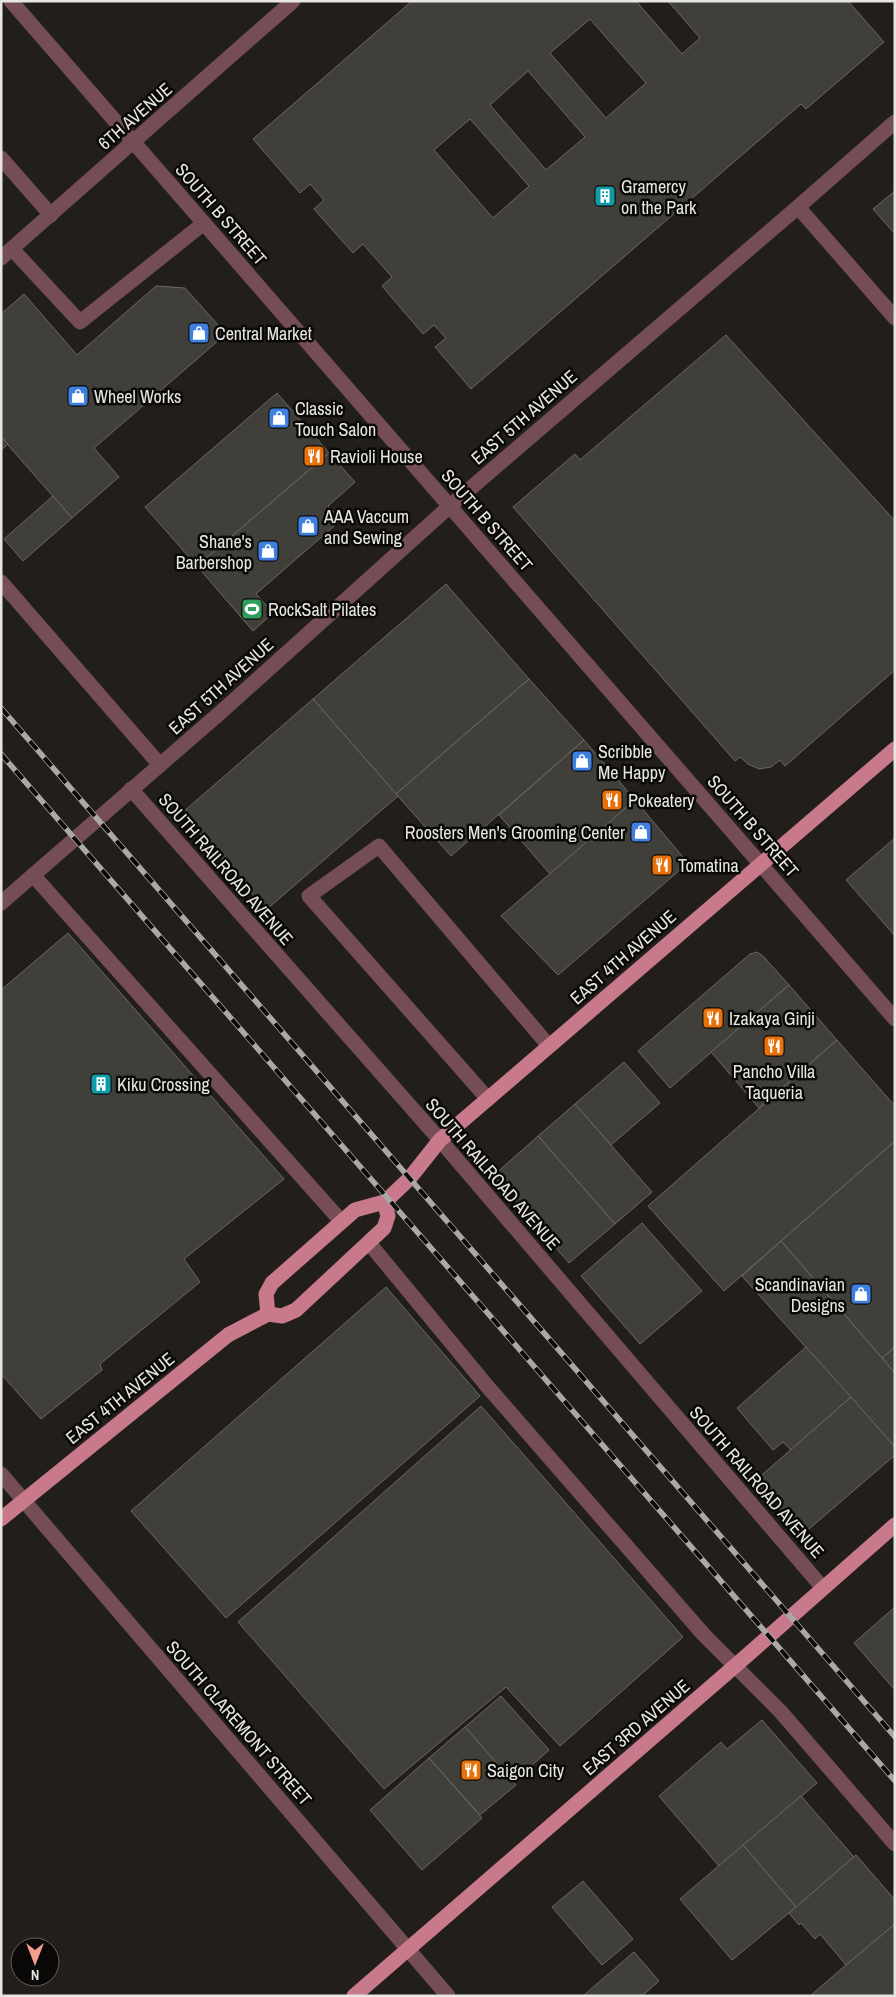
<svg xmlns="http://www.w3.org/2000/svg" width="896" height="1997" viewBox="0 0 896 1997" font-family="'Archivo Narrow',sans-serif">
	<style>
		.building { fill: #413f39; stroke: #6c6963; fill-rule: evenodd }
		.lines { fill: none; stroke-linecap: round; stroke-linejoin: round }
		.minor { stroke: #744d55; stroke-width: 15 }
		.major { stroke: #c8798b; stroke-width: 15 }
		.rail-casing { stroke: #aaa9a5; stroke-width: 5.5 }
		.rail { stroke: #0a0907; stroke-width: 4; stroke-dasharray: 11; stroke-linecap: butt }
		.labels { text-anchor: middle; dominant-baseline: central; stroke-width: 5; stroke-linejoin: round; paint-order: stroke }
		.street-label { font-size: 18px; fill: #e7e6e2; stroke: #0a0907 }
		.poi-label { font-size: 18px; fill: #e7e6e2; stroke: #0a0907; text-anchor: start }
	</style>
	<rect width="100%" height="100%" fill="#221f1a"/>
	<!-- building -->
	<g class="building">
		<path d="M412,1H636L682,54L700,38L668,1H848L884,42L806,109L801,104L471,389L435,347L446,338L434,325L423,334L382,286L392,277L363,244L353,253L314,209L324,200L310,184L300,193L253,139ZM590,19L646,83L606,118L550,53ZM528,71L585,137L546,170L490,105ZM470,119L529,186L493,218L434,150Z"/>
		<polygon points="895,191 895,234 873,209"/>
		<polygon points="156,286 185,288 226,334 94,448 119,477 72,518 1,437 1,314 24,294 77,355"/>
		<polygon points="726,335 895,521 895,670 785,766 780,760 771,767 759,769 748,764 740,757 735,761 513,507 575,454 580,460"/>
		<polygon points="277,393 329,453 197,566 145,507"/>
		<polygon points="1,437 8,444 1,450"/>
		<polygon points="329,453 355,482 328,506 341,520 256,594 273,613 253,631 197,566"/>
		<polygon points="53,496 72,518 23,561 4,539"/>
		<polygon points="446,584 529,679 396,794 313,699"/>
		<polygon points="529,679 584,740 451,856 396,794"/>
		<polygon points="313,699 398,796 266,910 182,813"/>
		<polygon points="584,740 635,800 550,874 499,815"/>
		<polygon points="635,800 688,863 558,975 501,916"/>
		<polygon points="895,838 895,936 846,880"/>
		<polygon points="68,933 284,1179 184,1259 200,1282 100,1364 102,1370 41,1419 1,1374 1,990"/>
		<polygon points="757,952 763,956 789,985 670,1088 638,1051 750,954"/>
		<polygon points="789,985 837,1040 759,1108 711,1052"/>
		<polygon points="837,1040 895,1106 895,1141 724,1291 648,1206"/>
		<polygon points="624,1062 660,1103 611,1145 575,1104"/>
		<polygon points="575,1104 652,1192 615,1224 538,1136"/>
		<polygon points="538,1136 615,1224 569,1263 493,1176"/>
		<polygon points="895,1141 895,1347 882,1358 781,1241"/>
		<polygon points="642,1223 702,1291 640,1344 581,1276"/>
		<polygon points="781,1241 895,1373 895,1447 742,1276"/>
		<polygon points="386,1287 480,1396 226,1618 131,1511"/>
		<polygon points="806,1347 851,1397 791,1450 783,1442 773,1450 737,1408"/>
		<polygon points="895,1347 895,1373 882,1358"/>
		<polygon points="851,1397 895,1447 895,1455 802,1535 755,1481"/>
		<polygon points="481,1406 683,1637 560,1746 506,1687 384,1789 238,1622"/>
		<polygon points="895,1607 895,1690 854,1643"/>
		<polygon points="501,1696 549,1750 513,1782 465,1727"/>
		<polygon points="762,1720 817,1783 719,1866 659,1796 721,1742 727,1749"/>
		<polygon points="465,1727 516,1785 480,1815 429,1758"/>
		<polygon points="429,1758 482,1818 422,1870 370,1810"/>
		<polygon points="801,1796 854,1857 796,1907 743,1845"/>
		<polygon points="743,1845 796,1907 732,1960 680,1899"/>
		<polygon points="856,1855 895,1900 895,1924 846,1965 820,1934 815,1939 801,1923 799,1925 789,1913"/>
		<polygon points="583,1881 633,1939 602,1965 552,1907"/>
		<polygon points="895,1924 895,1996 810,1996 846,1965"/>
		<polygon points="634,1952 659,1981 642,1996 583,1996"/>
	</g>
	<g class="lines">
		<!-- minor -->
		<g class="minor">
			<polyline points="11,1 895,1019"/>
			<polyline points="1,158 51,215"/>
			<polyline points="798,207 895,318"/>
			<polyline points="12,249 80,322 204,223"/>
			<polyline points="1,258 293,1"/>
			<polyline points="1,582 160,765"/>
			<polyline points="131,789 440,1140 822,1587"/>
			<polyline points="33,875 341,1221"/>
			<polyline points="1,903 221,712 450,506 798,207 895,122"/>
			<polyline points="488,1099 309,896 379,846 549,1046"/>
			<polyline points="369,1243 487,1386 704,1635 780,1711 895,1844"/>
			<polyline points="1,1474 448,1996"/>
		</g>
		<!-- major -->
		<g class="major">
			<polyline points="268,1314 266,1294 272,1283 355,1210 384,1202 389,1198 409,1179 440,1140 895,749"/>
			<polyline points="1,1519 228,1335 268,1314 282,1316 296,1310 384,1228 388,1216 384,1202"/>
			<polyline points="354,1996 735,1666 895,1525"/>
		</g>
		<!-- rail casing -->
		<g class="rail-casing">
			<g id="rail">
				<polyline points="1,708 895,1737"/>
				<polyline points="1,754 895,1781"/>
			</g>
		</g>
		<!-- rail -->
		<use href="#rail" class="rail"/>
	</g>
	<!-- icons -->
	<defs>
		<g id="building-square" transform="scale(1.125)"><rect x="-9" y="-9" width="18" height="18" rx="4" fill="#0f9aa8" stroke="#0a0907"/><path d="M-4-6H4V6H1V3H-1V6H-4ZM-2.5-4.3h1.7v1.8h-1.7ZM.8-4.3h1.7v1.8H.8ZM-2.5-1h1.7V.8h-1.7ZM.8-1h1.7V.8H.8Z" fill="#fff"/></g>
		<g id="shop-square" transform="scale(1.125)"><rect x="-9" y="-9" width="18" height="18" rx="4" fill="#3f7fe0" stroke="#0a0907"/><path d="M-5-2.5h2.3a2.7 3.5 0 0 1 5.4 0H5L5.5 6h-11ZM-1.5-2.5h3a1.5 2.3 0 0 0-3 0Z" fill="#fff"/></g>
		<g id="restaurant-square" transform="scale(1.125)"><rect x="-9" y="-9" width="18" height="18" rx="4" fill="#e8710a" stroke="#0a0907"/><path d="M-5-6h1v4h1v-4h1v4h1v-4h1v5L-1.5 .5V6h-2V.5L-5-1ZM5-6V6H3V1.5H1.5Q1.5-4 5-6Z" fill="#fff"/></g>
		<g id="stadium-square" transform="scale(1.125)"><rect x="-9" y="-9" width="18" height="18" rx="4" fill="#2e9e5b" stroke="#0a0907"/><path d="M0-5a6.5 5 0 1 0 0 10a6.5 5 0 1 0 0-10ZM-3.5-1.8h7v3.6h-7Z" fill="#fff"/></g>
	</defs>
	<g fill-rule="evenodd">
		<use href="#building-square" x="605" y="196"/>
		<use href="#shop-square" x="199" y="333"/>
		<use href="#shop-square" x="78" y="396"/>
		<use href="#shop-square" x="279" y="418"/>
		<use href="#restaurant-square" x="314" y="456"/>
		<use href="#shop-square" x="308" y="526"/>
		<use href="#shop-square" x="268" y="551"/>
		<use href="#stadium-square" x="252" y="609"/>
		<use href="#shop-square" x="582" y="761"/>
		<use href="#restaurant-square" x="612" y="800"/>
		<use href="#shop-square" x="641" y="832"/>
		<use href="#restaurant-square" x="662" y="865"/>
		<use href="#restaurant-square" x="713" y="1018"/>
		<use href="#restaurant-square" x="774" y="1046"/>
		<use href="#building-square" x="101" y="1084"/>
		<use href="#shop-square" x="861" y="1294"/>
		<use href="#restaurant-square" x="471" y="1770"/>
	</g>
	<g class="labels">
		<!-- street labels -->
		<g class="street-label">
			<text transform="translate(135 116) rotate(-41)">6TH AVENUE</text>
			<text transform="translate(221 214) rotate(49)">SOUTH B STREET</text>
			<text transform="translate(524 417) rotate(-41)">EAST 5TH AVENUE</text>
			<text transform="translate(487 520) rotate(49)">SOUTH B STREET</text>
			<text transform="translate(221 686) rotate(-42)">EAST 5TH AVENUE</text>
			<text transform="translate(753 826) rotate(49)">SOUTH B STREET</text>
			<text transform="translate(226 869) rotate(49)">SOUTH RAILROAD AVENUE</text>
			<text transform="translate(623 957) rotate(-41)">EAST 4TH AVENUE</text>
			<text transform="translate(493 1174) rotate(49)">SOUTH RAILROAD AVENUE</text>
			<text transform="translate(120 1398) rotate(-39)">EAST 4TH AVENUE</text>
			<text transform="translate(757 1482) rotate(49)">SOUTH RAILROAD AVENUE</text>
			<text transform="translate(239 1723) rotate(49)">SOUTH CLAREMONT STREET</text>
			<text transform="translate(636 1727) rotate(-41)">EAST 3RD AVENUE</text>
		</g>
		<!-- poi labels -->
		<g class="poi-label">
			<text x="621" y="186">Gramercy<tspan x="621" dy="21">on the Park</tspan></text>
			<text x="215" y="333">Central Market</text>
			<text x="94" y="396">Wheel Works</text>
			<text x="295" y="408">Classic<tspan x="295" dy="21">Touch Salon</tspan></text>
			<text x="330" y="456">Ravioli House</text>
			<text x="324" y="516">AAA Vaccum<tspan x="324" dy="21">and Sewing</tspan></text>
			<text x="252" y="541" text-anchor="end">Shane's<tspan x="252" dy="21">Barbershop</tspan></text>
			<text x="268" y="609">RockSalt Pilates</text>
			<text x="598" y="751">Scribble<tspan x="598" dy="21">Me Happy</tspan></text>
			<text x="628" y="800">Pokeatery</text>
			<text x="625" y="832" text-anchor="end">Roosters Men's Grooming Center</text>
			<text x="678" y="865">Tomatina</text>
			<text x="729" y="1018">Izakaya Ginji</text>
			<text x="774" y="1071" text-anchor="middle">Pancho Villa<tspan x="774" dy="21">Taqueria</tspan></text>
			<text x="117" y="1084">Kiku Crossing</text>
			<text x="845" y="1284" text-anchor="end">Scandinavian<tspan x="845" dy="21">Designs</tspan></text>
			<text x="487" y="1770">Saigon City</text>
		</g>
	</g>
	<!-- border -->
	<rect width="896" height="1997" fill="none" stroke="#e7e6e2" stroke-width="5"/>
	<!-- north arrow -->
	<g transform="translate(35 1962) rotate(180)"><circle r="24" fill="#0a0907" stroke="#62615f"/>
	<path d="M0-4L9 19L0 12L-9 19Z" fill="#f59d8f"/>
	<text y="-8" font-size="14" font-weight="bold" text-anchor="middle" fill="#e7e6e2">N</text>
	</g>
</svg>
